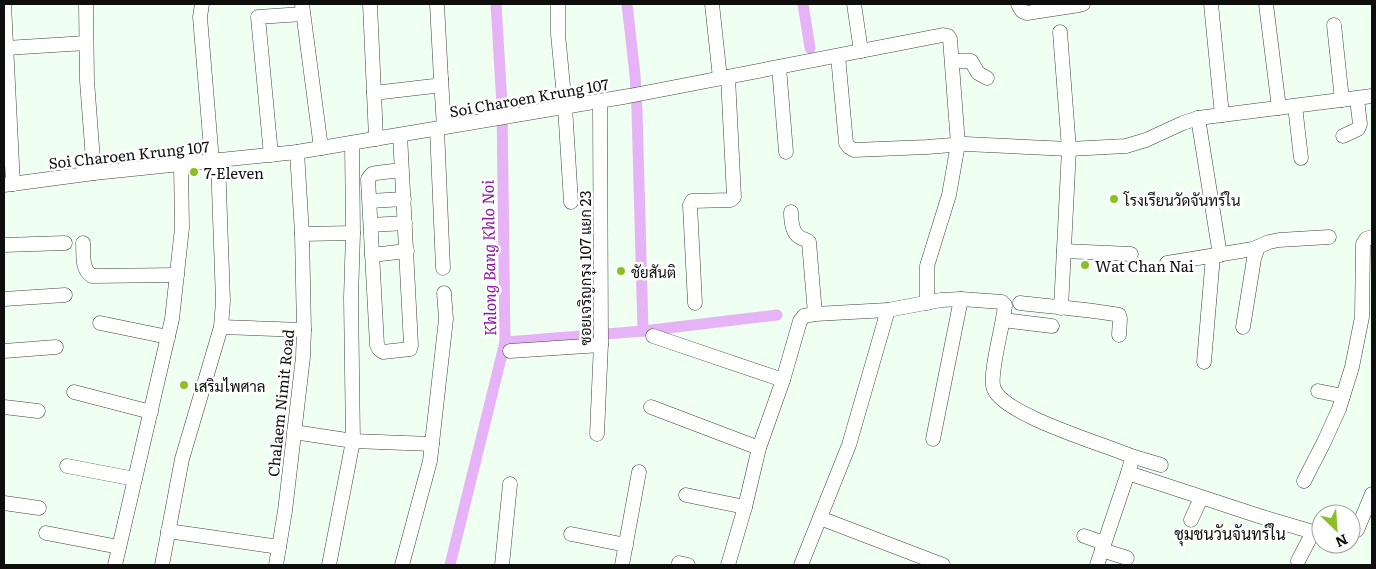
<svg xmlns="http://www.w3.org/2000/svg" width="1376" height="569" viewBox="0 0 1376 569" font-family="Literata,Sarabun,serif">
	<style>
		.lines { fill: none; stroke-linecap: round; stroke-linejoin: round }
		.canal { stroke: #e7b3f7; stroke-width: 11 }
		.minor-casing { stroke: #414141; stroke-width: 15 }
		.minor { stroke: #fff; stroke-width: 14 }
		.poi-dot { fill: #8bc024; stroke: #fff; stroke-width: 2 }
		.labels { text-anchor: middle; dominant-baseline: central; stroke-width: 5; stroke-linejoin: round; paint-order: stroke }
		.street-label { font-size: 15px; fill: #0e0e0e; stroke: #fff }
		.poi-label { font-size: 15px; fill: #0e0e0e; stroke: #fff; text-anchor: start }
		.water-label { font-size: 16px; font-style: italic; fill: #8916a1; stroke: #fff }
		.neighbourhood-label { font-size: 16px; fill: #0e0e0e; stroke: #fff }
	</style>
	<rect width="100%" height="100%" fill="#effff2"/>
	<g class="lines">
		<!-- canal -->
		<g class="canal">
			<polyline points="627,4 635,75 637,110 643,331"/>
			<polyline points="803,4 810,48"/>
			<polyline points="505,342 643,331 777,315"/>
			<polyline points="450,565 505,342 502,105 496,4"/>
		</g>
		<!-- minor casing -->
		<g class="minor-casing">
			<g id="minor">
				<polyline points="4,4 13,184"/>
				<polyline points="86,4 87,81 94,173"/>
				<polyline points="202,4 200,17 212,161"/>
				<polyline points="302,4 321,148"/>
				<polyline points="370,4 374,93"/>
				<polyline points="558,4 558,34 565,107 571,202"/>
				<polyline points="712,4 720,78"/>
				<polyline points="854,4 861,51"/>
				<polyline points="1018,4 1022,11 1027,13 1079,5 1083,4"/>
				<polyline points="1211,4 1222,115"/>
				<polyline points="1266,4 1279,108"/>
				<polyline points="1334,25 1342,100"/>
				<polyline points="1060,32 1069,149 1061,308"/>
				<polyline points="6,48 86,43"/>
				<polyline points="838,56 846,143 849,147 854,150 927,147 965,144 1069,149 1126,146 1146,140 1183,123 1198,118 1372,96"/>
				<polyline points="952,61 971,61 978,73 987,78"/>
				<polyline points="779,67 786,152"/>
				<polyline points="441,79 444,127"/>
				<polyline points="1295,106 1301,158"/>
				<polyline points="1198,118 1220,255"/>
				<polyline points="437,129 443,268"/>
				<polyline points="400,135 411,345 410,349 383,352 379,349 377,345 368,179 372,174 376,173 402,170"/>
				<polyline points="1343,136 1358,129 1360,124 1357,99"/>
				<polyline points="376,139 374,93 434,86 438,85 441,79 437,4"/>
				<polyline points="271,155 258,17 303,14"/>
				<polyline points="4,185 94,173 297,152 629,96 943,35 948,36 950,39 958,144 949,195 927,266 927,303"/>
				<polyline points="370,201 404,199"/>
				<path d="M791,212C791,219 792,231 798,236C801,239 806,239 809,242L815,314"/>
				<polyline points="371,225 405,223"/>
				<polyline points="302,234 353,233"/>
				<path d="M83,243C84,255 81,269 92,276L177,275"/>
				<polyline points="4,245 65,243"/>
				<polyline points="1064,251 1131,254"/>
				<polyline points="372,255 407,251"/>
				<polyline points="1167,263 1253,249 1269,242 1279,240 1329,237"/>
				<polyline points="4,299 65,295"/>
				<polyline points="695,303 690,205 692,201 731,200 734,197 728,77"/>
				<path d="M1020,303C1053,307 1086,309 1119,315L1120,319L1119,335"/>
				<polyline points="1003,320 1052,326"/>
				<polyline points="100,323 168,337"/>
				<polyline points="221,327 304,330"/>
				<polyline points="1243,327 1254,259 1258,247"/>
				<polyline points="653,336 783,380"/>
				<polyline points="4,351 56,347"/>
				<polyline points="510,351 601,345"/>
				<polyline points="1204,362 1213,256"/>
				<polyline points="1318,391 1343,396"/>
				<polyline points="74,392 151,412"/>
				<polyline points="4,407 38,411"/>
				<polyline points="651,407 759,448"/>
				<polyline points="294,432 353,441 432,444"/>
				<polyline points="597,434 601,343 600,101"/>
				<polyline points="933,439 961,299"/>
				<polyline points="1131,456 1161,465"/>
				<polyline points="67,466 135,479"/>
				<polyline points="1128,473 1259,516 1313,532 1298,561"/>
				<polyline points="1304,481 1324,442 1339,409 1352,367 1362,317 1363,244 1366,239 1372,237"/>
				<polyline points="686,495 745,507"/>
				<polyline points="4,503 39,508"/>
				<polyline points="820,518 943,565"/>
				<polyline points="1191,520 1201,498"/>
				<polyline points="1357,530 1372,494"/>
				<polyline points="168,531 279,547"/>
				<polyline points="46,533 119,547"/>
				<polyline points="571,534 626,545"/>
				<polyline points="1084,536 1104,543"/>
				<polyline points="1102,550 1127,558"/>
				<polyline points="679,563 688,565"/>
				<polyline points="115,565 172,319 182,228 181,164"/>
				<polyline points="162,565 182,459 221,327 223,301 218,160"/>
				<polyline points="276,565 285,511 303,357 304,330 302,234 297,152"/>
				<polyline points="329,565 353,441 351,298 353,233 352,143"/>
				<polyline points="402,565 430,461 446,319 444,293"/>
				<polyline points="502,565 510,484"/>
				<polyline points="622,565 639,472"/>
				<path d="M728,565L745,507L759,448L783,380L800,321L804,316L815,314L888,310L941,300L961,299L1002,302L1005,305C1004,323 988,376 994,389C1004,415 1103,444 1131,456L1132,459L1128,473L1097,565"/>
				<polyline points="801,565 849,445 888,310"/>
			</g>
		</g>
		<!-- minor -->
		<use href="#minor" class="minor"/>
	</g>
	<!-- markers -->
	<g class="poi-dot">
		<circle cx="194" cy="172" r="5"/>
		<circle cx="1114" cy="199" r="5"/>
		<circle cx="1085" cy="265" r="5"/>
		<circle cx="621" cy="271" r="5"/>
		<circle cx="184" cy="385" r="5"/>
	</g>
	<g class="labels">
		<!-- street labels -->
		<g class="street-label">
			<text transform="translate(529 97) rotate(-10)">Soi Charoen Krung 107</text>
			<text transform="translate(129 154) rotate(-6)">Soi Charoen Krung 107</text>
			<text transform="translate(584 268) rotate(-90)">ซอยเจริญกรุง 107 แยก 23</text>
			<text transform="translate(280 403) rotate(-84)">Chalaem Nimit Road</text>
		</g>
		<!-- poi labels -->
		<g class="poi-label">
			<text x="204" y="172">7-Eleven</text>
			<text x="1124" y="199">โรงเรียนวัดจันทร์ใน</text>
			<text x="1095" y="265">Wat Chan Nai</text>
			<text x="631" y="271">ชัยสันติ</text>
			<text x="194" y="385">เสริมไพศาล</text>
		</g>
		<!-- water labels -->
		<g class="water-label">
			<text transform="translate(488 258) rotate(-91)">Khlong Bang Khlo Noi</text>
		</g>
		<!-- neighbourhood labels -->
		<g class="neighbourhood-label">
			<text x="1230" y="533">ชุมชนวันจันทร์ใน</text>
		</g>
	</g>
	<!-- border -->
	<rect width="1376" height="569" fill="none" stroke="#0e0e0e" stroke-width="10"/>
	<!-- north arrow -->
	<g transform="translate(1336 529) rotate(155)"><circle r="24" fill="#ffffff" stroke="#9f9f9f"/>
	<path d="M0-4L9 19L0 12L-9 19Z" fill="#8bc024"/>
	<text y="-8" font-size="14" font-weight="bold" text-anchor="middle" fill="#0e0e0e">N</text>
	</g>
</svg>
